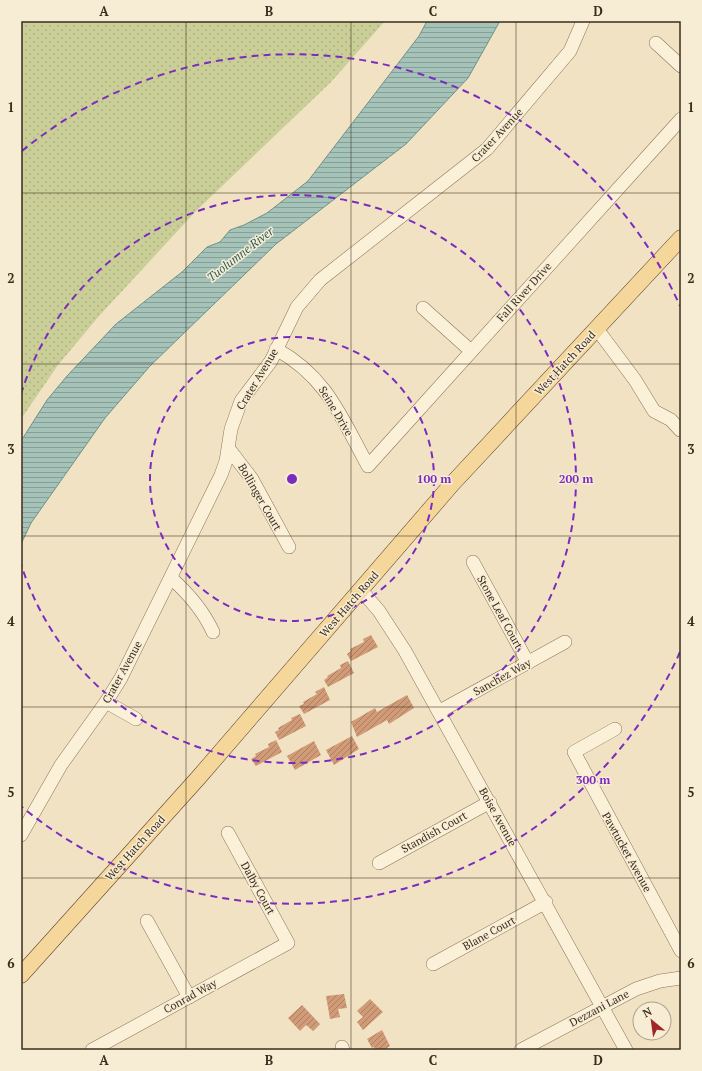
<svg xmlns="http://www.w3.org/2000/svg" width="702" height="1071" viewBox="0 0 702 1071" font-family="'PT Serif',serif">
	<style>
		.grass { fill: url(#grass-dots) }
		.water { fill: url(#water-rules); stroke: #6c9388 }
		.building { fill: url(#building-hatch) }
		.lines { fill: none; stroke-linecap: round; stroke-linejoin: round }
		.minor-casing { stroke: #8c7459; stroke-width: 14 }
		.major-casing { stroke: #5a422e; stroke-width: 17 }
		.minor { stroke: #fbf0d8; stroke-width: 13 }
		.major { stroke: #f5d79b; stroke-width: 16 }
		.grid { fill: none; stroke: #3c2c1e; stroke-width: 1; stroke-opacity: 0.55 }
		.ring { fill: none; stroke: #7b2cbf; stroke-width: 2; stroke-dasharray: 7 5 }
		.labels { text-anchor: middle; dominant-baseline: central; stroke-width: 3; stroke-linejoin: round; paint-order: stroke }
		.street-label { font-size: 11px; fill: #3c2c1e; stroke: #f7edd4 }
		.water-label { font-size: 12px; font-style: italic; fill: #2d5c58; stroke: #f7edd4 }
		.centre { fill: #7b2cbf; stroke: #f7edd4; stroke-width: 2 }
		.ring-label { font-size: 12px; text-anchor: middle; font-weight: bold; fill: #7b2cbf; stroke: #f7edd4; stroke-width: 3; stroke-linejoin: round; paint-order: stroke }
		.neatline { fill: none; stroke: #3c2c1e; stroke-width: 1.5 }
		.grid-label { font-size: 13px; text-anchor: middle; font-weight: bold; fill: #3c2c1e }
	</style>
	<defs>
		<pattern id="grass-dots" width="8" height="8" patternUnits="userSpaceOnUse"><rect width="8" height="8" fill="#cacf97"/><path d="M2 2h.1M6 6h.1" fill="none" stroke="#aeb282" stroke-width="1.8" stroke-linecap="round"/></pattern>
		<pattern id="water-rules" width="6" height="5" patternUnits="userSpaceOnUse"><rect width="6" height="5" fill="#a6c3ba"/><path d="M0 2.5h6" fill="none" stroke="#889f97"/></pattern>
		<pattern id="building-hatch" width="6" height="6" patternUnits="userSpaceOnUse"><rect width="6" height="6" fill="#d19b78"/><path d="M-1 1l2-2M0 6l6-6M5 7l2-2" fill="none" stroke="#ab7f62"/></pattern>
	</defs>
	<rect width="100%" height="100%" fill="#f1e2c4"/>
	<!-- grass -->
	<polygon class="grass" points="21,21 385,21 331,82 197,210 99,316 58,365 21,419"/>
	<!-- water -->
	<polygon class="water" points="427,21 500,21 468,78 406,144 276,244 150,366 105,418 31,523 21,544 21,441 47,400 67,376 116,324 182,272 207,247 220,242 230,230 244,225 267,213 308,181 419,36"/>
	<!-- building -->
	<g class="building">
		<polygon points="371,635 378,647 351,661 347,654 351,651 350,649 364,642 363,639"/>
		<polygon points="348,661 354,673 328,687 324,680 328,677 327,676 341,668 340,665"/>
		<polygon points="324,687 330,700 304,714 299,706 304,704 303,702 317,694 315,692"/>
		<polygon points="407,695 414,708 389,724 387,720 357,737 351,722 375,708 377,712"/>
		<polygon points="300,714 306,726 279,740 275,732 279,730 278,728 292,720 291,718"/>
		<polygon points="352,736 359,749 334,765 326,750"/>
		<polygon points="276,740 282,752 256,766 251,759 256,756 255,754 269,747 268,744"/>
		<polygon points="314,741 321,755 295,770 287,756"/>
		<polygon points="344,994 347,1008 338,1009 340,1017 330,1019 326,996"/>
		<polygon points="370,999 383,1012 363,1030 357,1022 363,1017 357,1011"/>
		<polygon points="302,1005 320,1024 313,1031 306,1025 300,1031 288,1018"/>
		<polygon points="382,1030 390,1046 384,1050 376,1050 374,1047 372,1048 367,1039"/>
	</g>
	<g class="lines">
		<!-- minor casing -->
		<g class="minor-casing">
			<g id="minor">
				<polyline points="656,43 681,66"/>
				<polyline points="423,308 471,351"/>
				<polyline points="597,329 635,380 654,411 671,420 680,430"/>
				<path d="M276,349C327,377 341,417 368,466L681,119"/>
				<polyline points="229,449 252,479 289,547"/>
				<polyline points="473,562 528,663"/>
				<path d="M171,578C189,594 203,610 213,632"/>
				<polyline points="361,590 379,611 405,651 626,1050"/>
				<polyline points="106,702 136,719"/>
				<polyline points="440,711 565,642"/>
				<polyline points="615,729 574,752 681,951"/>
				<polyline points="21,835 61,765 106,702 121,678 221,475 226,461 231,429 241,401 271,361 297,307 320,280 487,149 570,51 583,21"/>
				<polyline points="379,863 490,802"/>
				<polyline points="147,921 189,997"/>
				<polyline points="433,964 546,902"/>
				<polyline points="342,1047 343,1050"/>
				<polyline points="92,1050 288,943 228,833"/>
				<polyline points="521,1050 636,989 660,981 681,978"/>
			</g>
		</g>
		<!-- major casing -->
		<g class="major-casing">
			<polyline id="major" points="21,975 199,777 452,484 681,238"/>
		</g>
		<!-- minor -->
		<use href="#minor" class="minor"/>
		<!-- major -->
		<use href="#major" class="major"/>
	</g>
	<!-- grid -->
	<path class="grid" d="M186,21V1050M351,21V1050M516,21V1050M21,193H681M21,364H681M21,536H681M21,707H681M21,878H681"/>
	<!-- distance rings -->
	<g class="ring">
		<circle cx="292" cy="479" r="142"/>
		<path d="M21 394A284 284 0 1 1 21 564"/>
		<path d="M680 652A425 425 0 0 1 22 807M22 151A425 425 0 0 1 680 306"/>
	</g>
	<g class="labels">
		<!-- street labels -->
		<g class="street-label">
			<text transform="translate(497 135) rotate(-47)">Crater Avenue</text>
			<text transform="translate(524 292) rotate(-48)">Fall River Drive</text>
			<text transform="translate(565 363) rotate(-47)">West Hatch Road</text>
			<text transform="translate(257 379) rotate(-59)">Crater Avenue</text>
			<text transform="translate(336 411) rotate(59)">Seine Drive</text>
			<text transform="translate(260 497) rotate(60)">Bollinger Court</text>
			<text transform="translate(349 604) rotate(-49)">West Hatch Road</text>
			<text transform="translate(500 612) rotate(61)">Stone Leaf Court</text>
			<text transform="translate(122 672) rotate(-61)">Crater Avenue</text>
			<text transform="translate(502 677) rotate(-29)">Sanchez Way</text>
			<text transform="translate(498 817) rotate(61)">Boise Avenue</text>
			<text transform="translate(434 832) rotate(-29)">Standish Court</text>
			<text transform="translate(135 848) rotate(-48)">West Hatch Road</text>
			<text transform="translate(627 852) rotate(61)">Pawtucket Avenue</text>
			<text transform="translate(258 888) rotate(61)">Dalby Court</text>
			<text transform="translate(489 933) rotate(-29)">Blane Court</text>
			<text transform="translate(190 996) rotate(-29)">Conrad Way</text>
			<text transform="translate(599 1008) rotate(-28)">Dezzani Lane</text>
		</g>
		<!-- water labels -->
		<g class="water-label">
			<text transform="translate(240 254) rotate(-38)">Tuolumne River</text>
		</g>
	</g>
	<circle cx="292" cy="479" r="6" class="centre"/>
	<g class="ring-label">
		<text x="434" y="483">100 m</text>
		<text x="576" y="483">200 m</text>
		<text x="593" y="784">300 m</text>
	</g>
	<!-- border -->
	<rect width="702" height="1071" fill="none" stroke="#f7edd4" stroke-width="44"/>
	<!-- north arrow -->
	<g transform="translate(652 1021) rotate(331)"><circle r="19" fill="#f7edd4" stroke="#aca08b"/>
	<path d="M0-3L7 15L0 10L-7 15Z" fill="#9f2629"/>
	<text y="-6" font-size="11" font-weight="bold" text-anchor="middle" fill="#3c2c1e">N</text>
	</g>
	<rect x="22" y="22" width="658" height="1027" class="neatline"/>
	<g class="grid-label">
		<text x="104" y="16">A</text>
		<text x="269" y="16">B</text>
		<text x="433" y="16">C</text>
		<text x="598" y="16">D</text>
		<text x="11" y="112">1</text>
		<text x="691" y="112">1</text>
		<text x="11" y="283">2</text>
		<text x="691" y="283">2</text>
		<text x="11" y="454">3</text>
		<text x="691" y="454">3</text>
		<text x="11" y="626">4</text>
		<text x="691" y="626">4</text>
		<text x="11" y="797">5</text>
		<text x="691" y="797">5</text>
		<text x="11" y="968">6</text>
		<text x="691" y="968">6</text>
		<text x="104" y="1065">A</text>
		<text x="269" y="1065">B</text>
		<text x="433" y="1065">C</text>
		<text x="598" y="1065">D</text>
	</g>
</svg>
